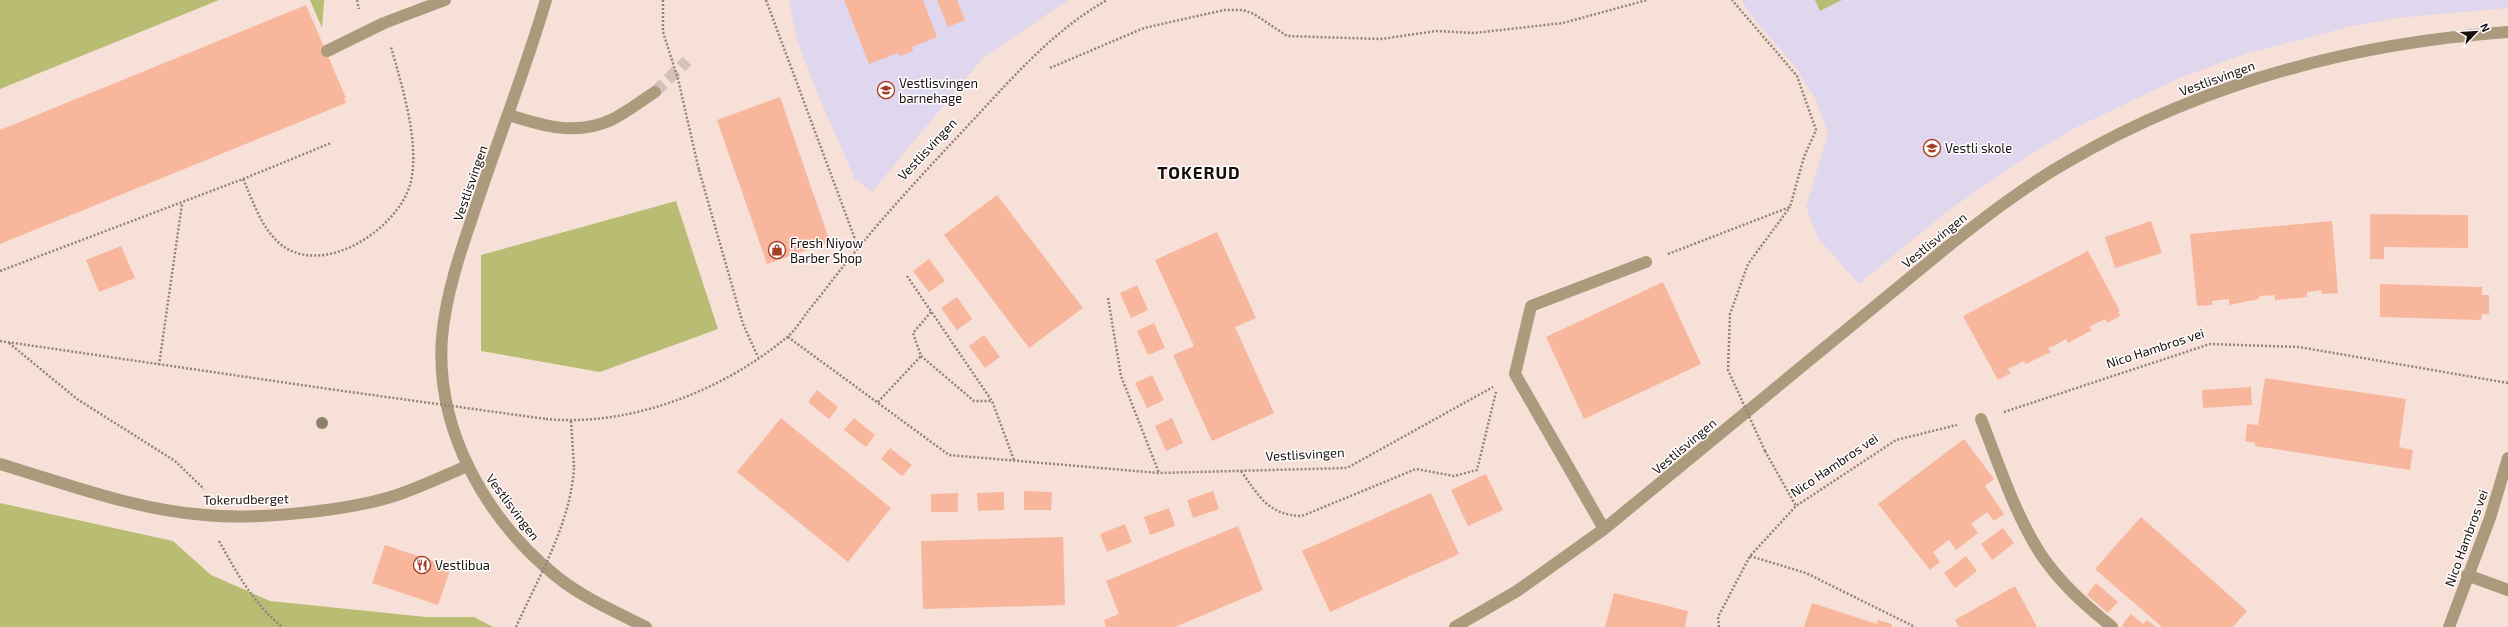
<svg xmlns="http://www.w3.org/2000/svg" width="2508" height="627" viewBox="0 0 2508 627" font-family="'Exo 2',sans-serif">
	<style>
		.education { fill: #ded7ed }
		.green { fill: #b9bd73 }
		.building { fill: #f8b69d }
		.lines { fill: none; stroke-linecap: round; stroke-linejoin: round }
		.minor-tunnel { stroke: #d5c1b9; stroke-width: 12; stroke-dasharray: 12 6; stroke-linecap: butt }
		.path { stroke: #93837c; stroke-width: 2.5; stroke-dasharray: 2 2; stroke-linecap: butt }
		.minor { stroke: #ab9a7b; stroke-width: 12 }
		.path-bridge { stroke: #93837c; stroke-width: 2.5; stroke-dasharray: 2 2; stroke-linecap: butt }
		.tree { fill: #8c826a }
		.labels { text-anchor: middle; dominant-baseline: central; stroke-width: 3; stroke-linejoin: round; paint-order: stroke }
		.street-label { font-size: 13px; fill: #170f0c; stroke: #fff }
		.poi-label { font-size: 13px; fill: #170f0c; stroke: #fff; text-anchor: start }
		.district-label { font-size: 17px; font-weight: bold; letter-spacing: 1px; fill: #170f0c; stroke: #fff }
	</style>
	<rect width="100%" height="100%" fill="#f7e0d7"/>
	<!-- education -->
	<g class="education">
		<polygon points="789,0 1068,0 983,58 872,192 855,179 819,97 798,43"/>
		<polygon points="1741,0 2508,0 2508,8 2395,18 2352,26 2245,54 2179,78 2071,130 2017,163 1946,212 1859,284 1818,238 1806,207 1828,133 1816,100 1794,65 1753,18"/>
	</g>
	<!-- green -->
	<g class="green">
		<polygon points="0,0 219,0 0,89"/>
		<polygon points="310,0 324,0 322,28"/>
		<polygon points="1815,0 1842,0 1820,11"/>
		<polygon points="676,201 718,329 600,372 481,351 481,255"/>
		<polygon points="0,503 173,541 211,575 270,601 426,617 474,617 493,627 0,627"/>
	</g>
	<!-- building -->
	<g class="building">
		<polygon points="844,0 923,0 937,37 912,47 913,51 900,56 898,53 869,64"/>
		<polygon points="937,0 957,0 965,20 948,27"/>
		<polygon points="306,5 346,98 344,98 346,103 0,244 0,130"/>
		<polygon points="780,97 830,242 767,264 717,120"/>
		<polygon points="997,195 1083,308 1029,348 944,235"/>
		<polygon points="2370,214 2468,215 2468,248 2384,247 2384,259 2370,259"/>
		<polygon points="2151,221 2162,253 2115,268 2105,237"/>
		<polygon points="2332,221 2338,293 2322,294 2322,290 2307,292 2307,297 2275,300 2275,295 2259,296 2259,299 2229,305 2229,299 2220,300 2212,301 2213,305 2197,306 2190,234"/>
		<polygon points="1217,232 1256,318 1235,327 1274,413 1212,441 1173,355 1194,346 1155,260"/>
		<polygon points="121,246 135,278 99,292 86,260"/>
		<polygon points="2088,251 2120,311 2118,312 2120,316 2107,323 2105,319 2089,327 2092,330 2068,343 2066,339 2054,346 2048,348 2051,352 2026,364 2024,361 2008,369 2011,373 1998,380 1963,316"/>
		<polygon points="929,259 945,281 929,292 913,271"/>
		<polygon points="1663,282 1701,364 1584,419 1546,337"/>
		<polygon points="2380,284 2482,287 2482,295 2489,295 2489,314 2482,314 2481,320 2380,317"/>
		<polygon points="1137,285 1148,310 1131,318 1120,293"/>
		<polygon points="957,297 972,319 957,330 941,308"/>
		<polygon points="1154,323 1165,348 1148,355 1137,331"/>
		<polygon points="984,335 1000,357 985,368 969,346"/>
		<polygon points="1152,375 1164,400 1147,408 1135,383"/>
		<polygon points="2265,378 2406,399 2399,447 2413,450 2410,470 2255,446 2255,443 2245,441 2247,424 2258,425"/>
		<polygon points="2251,387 2252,405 2203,408 2202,390"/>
		<polygon points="817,390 838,407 829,419 808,402"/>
		<polygon points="781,418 891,508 848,562 737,472"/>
		<polygon points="854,418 875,435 866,447 844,430"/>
		<polygon points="1172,418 1183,443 1166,451 1155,426"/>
		<polygon points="1964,439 1994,479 1985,486 2004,514 1994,521 1987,512 1971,524 1978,533 1956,550 1949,540 1933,552 1940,562 1930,570 1878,504"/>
		<polygon points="890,448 912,465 902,476 881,459"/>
		<polygon points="1486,474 1503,510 1468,526 1451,490"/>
		<polygon points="1024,491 1052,492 1051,510 1024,510"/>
		<polygon points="1213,491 1219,509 1193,518 1187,500"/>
		<polygon points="1004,492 1004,510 978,511 977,493"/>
		<polygon points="958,493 958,512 931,512 931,494"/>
		<polygon points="1431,493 1459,554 1330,612 1302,551"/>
		<polygon points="1169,508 1175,526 1150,535 1144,517"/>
		<polygon points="2141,517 2247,611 2233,627 2162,627 2095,569"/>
		<polygon points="1125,524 1132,542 1107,552 1100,534"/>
		<polygon points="1238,526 1263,590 1175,627 1106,627 1104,620 1119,614 1106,581"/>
		<polygon points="2003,528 2014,543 1992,560 1981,544"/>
		<polygon points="1063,537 1065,605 923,609 921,541"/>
		<polygon points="385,545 451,567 438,605 372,583"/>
		<polygon points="1966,556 1977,571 1955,588 1944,573"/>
		<polygon points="2096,583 2118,602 2108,613 2087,595"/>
		<polygon points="2015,586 2037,627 1959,627 1955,620"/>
		<polygon points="1614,593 1688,611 1685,627 1605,627"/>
		<polygon points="1812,603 1877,624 1878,620 1892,624 1891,627 1804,627"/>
		<polygon points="2131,614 2143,624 2147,620 2156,627 2124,627 2122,625"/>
	</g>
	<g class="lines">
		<!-- minor-tunnel -->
		<polyline class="minor-tunnel" points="655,92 687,61"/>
		<!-- path -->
		<g class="path">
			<polyline points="357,0 359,9"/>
			<polyline points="663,0 663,32"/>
			<polyline points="766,0 858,247"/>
			<polyline points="1050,68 1144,28 1224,10 1243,10 1254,14 1287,36 1381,39 1436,31 1474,33 1563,23 1647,0"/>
			<polyline points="699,170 743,324 758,357"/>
			<polyline points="243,179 331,143"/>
			<polyline points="1668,254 1790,207 1804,157 1816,130 1797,76 1732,0"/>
			<path d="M0,271L243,179C253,201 261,227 279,243C321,279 396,231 410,185C421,146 402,86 391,47"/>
			<polyline points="907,276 992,401 1014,460"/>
			<polyline points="1108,298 1121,376 1159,473"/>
			<polyline points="931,312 913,333 921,356 974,401 992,401"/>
			<polyline points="788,337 949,455 1159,473 1347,468 1493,387"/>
			<polyline points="0,341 329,389"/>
			<polyline points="9,343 77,399 175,461 204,489"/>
			<polyline points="159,365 182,204"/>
			<polyline points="878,402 921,356"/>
			<polyline points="2004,412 2210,344 2299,347 2508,383"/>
			<path d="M546,419C630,427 722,391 786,338C795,331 802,319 809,310C826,289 842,267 859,247C896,202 935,161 974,119C1015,75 1054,30 1107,0"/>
			<polyline points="571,421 574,467"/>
			<polyline points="1765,451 1796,506"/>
			<path d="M1241,471C1259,496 1268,515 1302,516L1416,469L1454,476L1477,470L1496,392"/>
			<path d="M219,541C237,573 253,603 282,627"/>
			<polyline points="1750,556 1806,573 1915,627"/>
			<polyline points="1719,627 1718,617 1750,556 1796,506 1896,440 1957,425"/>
		</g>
		<!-- minor -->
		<g class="minor">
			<path d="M546,0C525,71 498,139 475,209C461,250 446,293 442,337C435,430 486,519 556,576C583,598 616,612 646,627"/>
			<polyline points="327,51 384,23 445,0"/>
			<path d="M509,115C543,126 576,136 611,120C626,113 641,101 655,92"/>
			<path d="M1981,419C1999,464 2014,512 2040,553C2059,582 2085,605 2112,627"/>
			<path d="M0,464C67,484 136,510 205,515C256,520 349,511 397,495C421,487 444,476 467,466"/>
			<polyline points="1604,529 1515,374 1531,306 1646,262"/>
			<polyline points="2467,575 2508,590"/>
			<path d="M1455,627L1517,591L1604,529L1946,248C1985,217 2025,186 2069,161C2204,83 2353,43 2508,32"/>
			<polyline points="2449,627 2490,518 2508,458"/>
		</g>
		<!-- path-bridge -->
		<g class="path-bridge">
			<polyline points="663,32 678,79 699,170"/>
			<polyline points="329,389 546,419"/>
			<polyline points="1765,451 1728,370 1730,314 1748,264 1790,207"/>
			<path d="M516,627C539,576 571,523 574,467"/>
		</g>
	</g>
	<!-- trees -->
	<circle class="tree" cx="322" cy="423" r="6"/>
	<!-- icons -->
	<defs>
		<g id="school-ring" transform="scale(0.9)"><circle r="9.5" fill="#fff" stroke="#a63d23" stroke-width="1.5"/><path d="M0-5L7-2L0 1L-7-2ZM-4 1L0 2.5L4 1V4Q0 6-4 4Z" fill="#a63d23"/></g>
		<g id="shop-ring" transform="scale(0.9)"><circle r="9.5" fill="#fff" stroke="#a63d23" stroke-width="1.5"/><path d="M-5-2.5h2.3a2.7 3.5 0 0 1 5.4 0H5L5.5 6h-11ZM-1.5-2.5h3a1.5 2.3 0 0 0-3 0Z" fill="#a63d23"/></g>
		<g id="restaurant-ring" transform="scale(0.9)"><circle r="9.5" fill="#fff" stroke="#a63d23" stroke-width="1.5"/><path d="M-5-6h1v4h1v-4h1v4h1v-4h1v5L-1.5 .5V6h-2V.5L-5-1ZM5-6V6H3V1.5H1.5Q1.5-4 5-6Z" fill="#a63d23"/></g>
	</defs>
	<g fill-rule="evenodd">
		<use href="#school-ring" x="886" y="90"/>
		<use href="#school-ring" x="1932" y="148"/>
		<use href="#shop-ring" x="777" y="250"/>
		<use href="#restaurant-ring" x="422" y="565"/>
	</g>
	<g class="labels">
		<!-- street labels -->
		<g class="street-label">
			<text transform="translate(2217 78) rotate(-20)">Vestlisvingen</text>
			<text transform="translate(927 149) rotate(-47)">Vestlisvingen</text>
			<text transform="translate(470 183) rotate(-71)">Vestlisvingen</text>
			<text transform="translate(1934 240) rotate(-39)">Vestlisvingen</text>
			<text transform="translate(2155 348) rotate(-18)">Nico Hambros vei</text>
			<text transform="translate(1684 446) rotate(-40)">Vestlisvingen</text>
			<text transform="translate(1305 454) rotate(-3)">Vestlisvingen</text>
			<text transform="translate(1834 465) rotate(-34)">Nico Hambros vei</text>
			<text transform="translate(246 499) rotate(-1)">Tokerudberget</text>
			<text transform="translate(513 507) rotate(53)">Vestlisvingen</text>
			<text transform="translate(2466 538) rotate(-70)">Nico Hambros vei</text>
		</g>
		<!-- poi labels -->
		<g class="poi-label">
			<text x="899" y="83">Vestlisvingen<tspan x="899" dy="15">barnehage</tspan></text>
			<text x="1945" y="148">Vestli skole</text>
			<text x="790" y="243">Fresh Niyow<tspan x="790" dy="15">Barber Shop</tspan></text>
			<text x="435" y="565">Vestlibua</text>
		</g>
		<!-- district labels -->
		<g class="district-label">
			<text x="1199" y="172">TOKERUD</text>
		</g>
	</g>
	<!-- north arrow -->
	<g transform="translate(2476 32) rotate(65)" stroke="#ffffff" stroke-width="3" paint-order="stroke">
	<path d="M0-3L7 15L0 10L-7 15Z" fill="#170f0c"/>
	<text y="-6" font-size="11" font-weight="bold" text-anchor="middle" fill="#170f0c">N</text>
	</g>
</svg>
